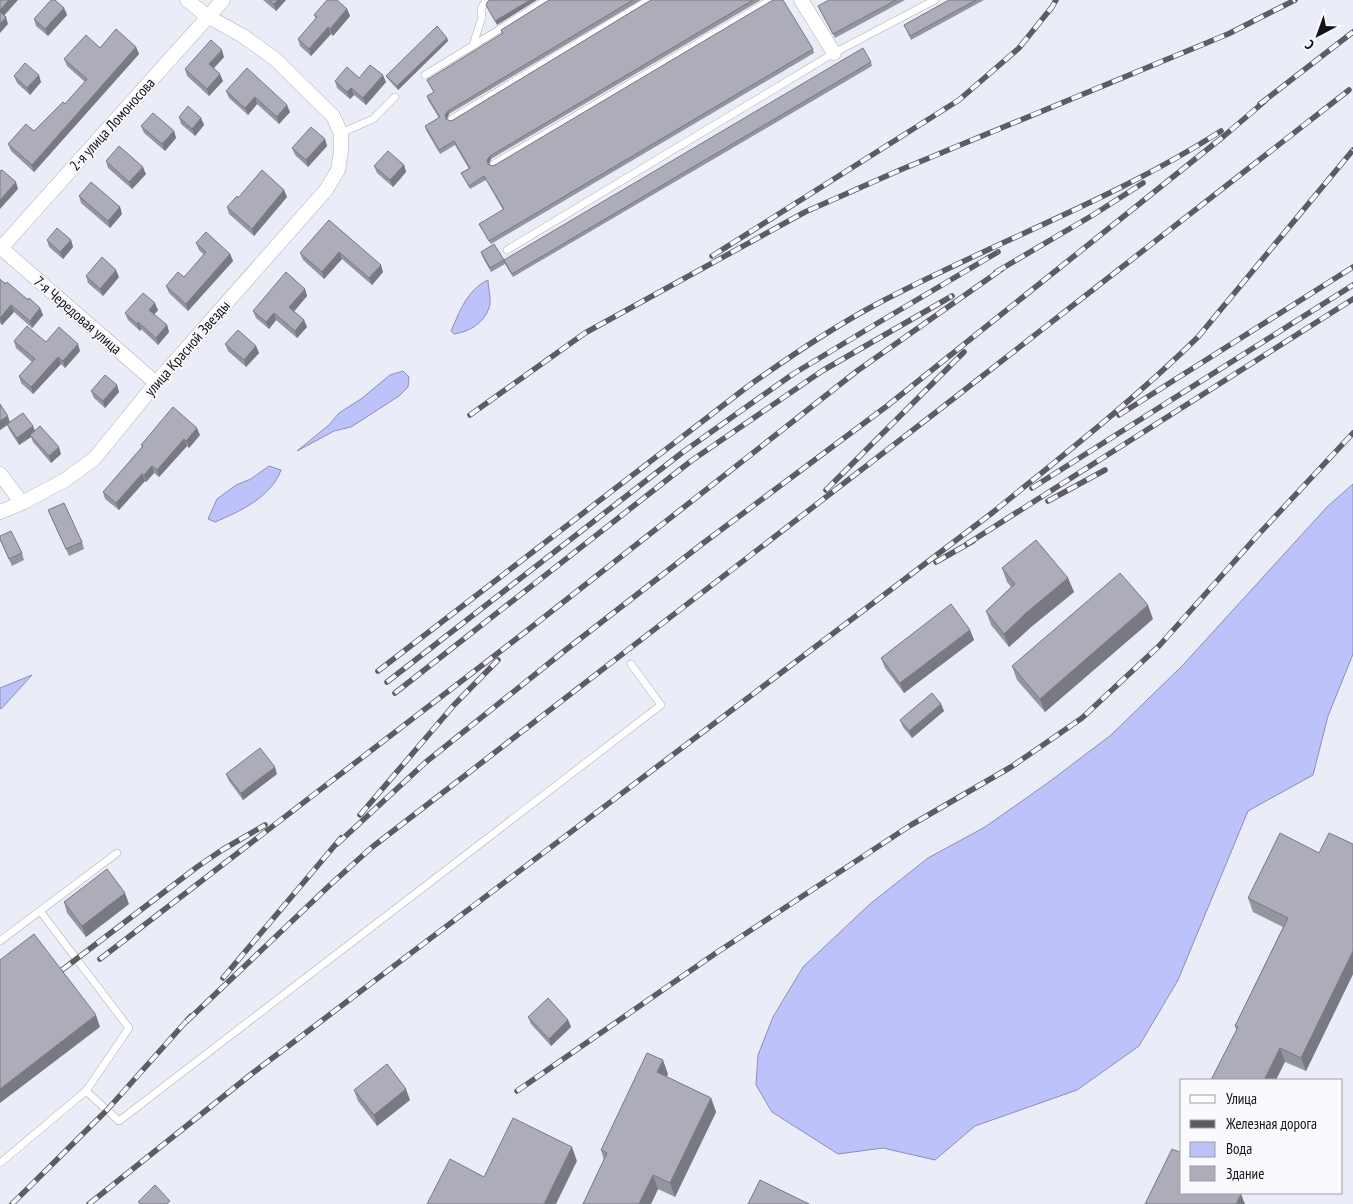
<svg xmlns="http://www.w3.org/2000/svg" width="1353" height="1204" viewBox="0 0 1353 1204" font-family="'PT Sans Narrow',sans-serif">
	<style>
		.water { fill: #bec2fa; stroke: #8b8eb6 }
		.lines { fill: none; stroke-linecap: round; stroke-linejoin: round }
		.service-casing { stroke: #afb0bb; stroke-width: 8 }
		.minor-casing { stroke: #afb0bb; stroke-width: 15 }
		.service { stroke: #fff; stroke-width: 7 }
		.minor { stroke: #fff; stroke-width: 14 }
		.rail-casing { stroke: #5c5d63; stroke-width: 5.5 }
		.rail { stroke: #f9f9fe; stroke-width: 4; stroke-dasharray: 11; stroke-linecap: butt }
		.wall { fill: #94959f }
		.shaded-wall { fill: #787982 }
		.building { fill: #acadb9; stroke: #787982 }
		.labels { text-anchor: middle; dominant-baseline: central; stroke-width: 4; stroke-linejoin: round; paint-order: stroke }
		.street-label { font-size: 15px; fill: #131317; stroke: #f9f9fe }
	</style>
	<rect width="100%" height="100%" fill="#eaecf8"/>
	<!-- water -->
	<g class="water">
		<path d="M488,280C488,288 492,301 489,308C484,323 469,332 454,334L451,331C460,311 467,290 488,280Z"/>
		<polygon points="403,371 409,377 408,387 399,396 351,427 334,431 297,451 329,425 339,413 361,399 390,375"/>
		<path d="M269,466L281,470C271,497 241,511 215,522L208,519L217,499L236,485L251,479Z"/>
		<polygon points="1353,484 1353,654 1328,716 1313,775 1248,811 1178,980 1139,1046 1077,1090 975,1126 935,1160 883,1148 838,1154 772,1112 756,1085 758,1055 773,1017 803,967 870,904 928,858 985,827 1049,782 1111,735 1182,666 1327,507"/>
		<polygon points="32,675 2,708 0,709 0,688"/>
	</g>
	<g class="lines">
		<!-- service casing -->
		<g class="service-casing">
			<g id="service">
				<polyline points="473,45 482,17 481,9 486,0"/>
				<polyline points="425,75 547,0"/>
				<polyline points="452,119 649,0"/>
				<polyline points="341,133 373,119 395,97"/>
				<polyline points="494,164 771,0"/>
				<polyline points="507,250 834,53 935,0"/>
				<polyline points="0,941 117,853"/>
				<polyline points="86,1091 119,1121 661,705 631,664"/>
				<polyline points="0,1163 86,1091 129,1028 40,911"/>
			</g>
		</g>
		<!-- minor casing -->
		<g class="minor-casing">
			<g id="minor">
				<polyline points="801,0 834,53"/>
				<polyline points="0,247 156,383"/>
				<polyline points="1,248 223,0"/>
				<polyline points="0,474 22,503"/>
				<polyline points="0,512 22,503 65,480 94,459 156,383 326,190 338,170 341,151 341,133 333,116 275,59 243,36 207,16 187,0"/>
			</g>
		</g>
		<!-- service -->
		<use href="#service" class="service"/>
		<!-- minor -->
		<use href="#minor" class="minor"/>
		<!-- rail casing -->
		<g class="rail-casing">
			<g id="rail">
				<polyline points="1260,104 1353,32"/>
				<polyline points="712,256 959,100 1019,48 1052,7 1056,0"/>
				<polyline points="996,272 1093,215 1143,183"/>
				<polyline points="470,415 585,333 805,212 900,170 1228,34 1295,0"/>
				<polyline points="1119,415 1353,267"/>
				<polyline points="1032,488 1353,285"/>
				<polyline points="826,490 964,352"/>
				<polyline points="1048,501 1105,470"/>
				<polyline points="967,544 1353,299"/>
				<polyline points="936,562 973,541"/>
				<path d="M378,671L747,387C789,357 830,329 875,305C989,244 1112,201 1221,131"/>
				<polyline points="387,682 683,452 742,410 793,374 876,324 998,252"/>
				<polyline points="395,693 691,461 822,371 952,296"/>
				<polyline points="360,815 454,705 498,660"/>
				<polyline points="337,844 426,762 563,652 702,544 887,406 1224,136 1265,101"/>
				<polyline points="100,959 524,633 857,371 1002,269"/>
				<polyline points="62,970 197,867 222,850 265,825"/>
				<polyline points="223,978 341,838"/>
				<polyline points="187,1021 330,885 371,848 935,413 1349,90"/>
				<polyline points="517,1091 716,953 911,825 1011,767 1082,718 1159,646 1258,535 1353,433"/>
				<polyline points="12,1204 107,1110 191,1016"/>
				<path d="M89,1204L254,1072L992,513C1062,456 1134,400 1198,337L1353,150"/>
			</g>
		</g>
		<!-- rail -->
		<use href="#rail" class="rail"/>
	</g>
	<!-- wall -->
	<g class="wall">
		<polygon points="263,0 286,0 276,11"/>
		<polygon points="549,0 641,0 449,114 447,119 450,121 453,120 651,0 761,0 491,159 489,164 492,166 813,49 814,53 491,244 479,224 503,210 486,180 470,189 461,173 469,169 455,145 440,154 426,130 425,126 439,118 428,100 427,96 434,93 427,80 502,34 501,30"/>
		<polygon points="829,0 905,0 835,38 818,6"/>
		<polygon points="949,0 984,0 911,40 904,25"/>
		<polygon points="64,8 67,15 48,36 36,26 34,19"/>
		<polygon points="347,9 350,16 333,36 331,34 311,56 300,46 298,39 316,19 314,15"/>
		<polygon points="447,38 448,41 398,90 388,79 386,76"/>
		<polygon points="136,47 139,54 34,172 11,151 8,144 34,131 65,104 85,82 67,66 64,59 100,48"/>
		<polygon points="224,57 214,68 223,81 209,96 187,76 185,69"/>
		<polygon points="871,62 872,66 513,277 505,264 491,272 482,256 481,252 504,260"/>
		<polygon points="247,68 290,112 279,124 257,104 248,115 229,98 226,91"/>
		<polygon points="14,76 41,82 30,95 17,83"/>
		<polygon points="359,78 386,82 366,105 354,95 350,99 337,88 335,81"/>
		<polygon points="179,117 201,118 204,125 195,136 181,124"/>
		<polygon points="141,126 174,131 176,138 165,151 144,133"/>
		<polygon points="325,139 327,146 308,167 295,155 292,148"/>
		<polygon points="106,161 146,174 132,189 108,168"/>
		<polygon points="404,165 406,172 393,187 377,173 374,166"/>
		<polygon points="284,190 287,197 254,236 229,214 227,207 238,198"/>
		<polygon points="79,196 120,207 122,214 110,228 81,203"/>
		<polygon points="329,220 383,272 372,285 342,259 324,279 303,260 300,253"/>
		<polygon points="47,240 71,240 73,247 63,259 49,247"/>
		<polygon points="196,243 230,254 233,261 188,311 169,293 166,286 184,277 204,255 199,250"/>
		<polygon points="86,276 119,277 103,296 88,283"/>
		<polygon points="0,279 40,308 43,315 32,328 14,312 2,325 0,323"/>
		<polygon points="305,289 307,296 294,311 304,320 307,327 297,338 276,320 269,329 256,318 253,311"/>
		<polygon points="158,310 154,315 167,325 169,332 158,345 141,329 140,331 128,320 125,313"/>
		<polygon points="14,341 46,342 80,351 65,368 61,364 33,394 21,383 19,376 32,362 16,348"/>
		<polygon points="225,344 256,346 259,353 246,367 228,351"/>
		<polygon points="117,385 119,392 105,408 94,398 91,391"/>
		<polygon points="0,404 10,422 35,431 61,454 51,463 33,442 31,437 19,445 10,431 7,425 0,430"/>
		<polygon points="200,435 189,448 187,446 159,477 154,473 146,482 145,481 119,510 105,499 103,492 142,447 141,445"/>
		<polygon points="48,510 82,542 84,549 69,556"/>
		<polygon points="0,539 22,553 24,560 12,566"/>
		<polygon points="1002,568 1068,578 1074,592 1031,627 1009,647 991,625 986,611 1011,587 1007,582"/>
		<polygon points="1153,619 1045,712 1017,680 1012,666"/>
		<polygon points="970,630 974,640 904,693 885,668 881,658"/>
		<polygon points="941,704 944,711 912,738 903,727 900,720"/>
		<polygon points="226,774 277,774 243,800 229,781"/>
		<polygon points="1353,844 1353,974 1306,1071 1285,1062 1236,1029 1235,1026 1283,927 1253,912 1248,898 1319,853"/>
		<polygon points="64,902 129,904 86,937 67,913"/>
		<polygon points="528,1017 568,1020 571,1027 551,1046 531,1024"/>
		<polygon points="668,1074 666,1077 711,1098 716,1112 675,1197 658,1189 651,1204 583,1204 604,1160 601,1150"/>
		<polygon points="354,1090 410,1100 377,1126 358,1101"/>
	</g>
	<!-- shaded-wall -->
	<g class="shaded-wall">
		<polygon points="9,0 18,0 2,18 0,14 0,10"/>
		<polygon points="278,0 286,0 276,11 274,4"/>
		<polygon points="530,0 537,0 497,25 495,21"/>
		<polygon points="64,8 67,15 48,36 45,29"/>
		<polygon points="347,9 350,16 333,36 330,29"/>
		<polygon points="6,17 8,24 0,33 0,24"/>
		<polygon points="328,27 331,34 311,56 309,49"/>
		<polygon points="447,38 448,41 398,90 397,86"/>
		<polygon points="136,47 139,54 34,172 32,165"/>
		<polygon points="222,50 224,57 211,71 209,64"/>
		<polygon points="220,74 223,81 209,96 207,89"/>
		<polygon points="39,75 41,82 30,95 27,88"/>
		<polygon points="383,75 386,82 366,105 363,98"/>
		<polygon points="351,88 354,95 350,99 347,92"/>
		<polygon points="255,97 257,104 248,115 245,108"/>
		<polygon points="287,105 290,112 279,124 277,117"/>
		<polygon points="448,111 449,114 447,119 445,115"/>
		<polygon points="201,118 204,125 195,136 192,129"/>
		<polygon points="174,131 176,138 165,151 162,144"/>
		<polygon points="325,139 327,146 308,167 306,160"/>
		<polygon points="490,156 491,159 489,164 487,160"/>
		<polygon points="404,165 406,172 393,187 390,180"/>
		<polygon points="143,167 146,174 132,189 129,182"/>
		<polygon points="16,182 18,189 0,209 0,200"/>
		<polygon points="284,190 287,197 254,236 252,229"/>
		<polygon points="120,207 122,214 110,228 108,221"/>
		<polygon points="71,240 73,247 63,259 60,252"/>
		<polygon points="339,252 342,259 324,279 322,272"/>
		<polygon points="230,254 233,261 188,311 186,304"/>
		<polygon points="381,265 383,272 372,285 369,278"/>
		<polygon points="116,270 119,277 103,296 100,289"/>
		<polygon points="305,289 307,296 292,314 289,307"/>
		<polygon points="155,303 158,310 152,317 149,310"/>
		<polygon points="11,305 14,312 2,325 0,318"/>
		<polygon points="40,308 43,315 32,328 30,321"/>
		<polygon points="274,313 276,320 269,329 266,322"/>
		<polygon points="304,320 307,327 297,338 295,331"/>
		<polygon points="138,322 141,329 140,331 137,324"/>
		<polygon points="167,325 169,332 158,345 156,338"/>
		<polygon points="78,344 80,351 65,368 63,361"/>
		<polygon points="256,346 259,353 246,367 244,360"/>
		<polygon points="58,357 61,364 33,394 31,387"/>
		<polygon points="117,385 119,392 105,408 103,401"/>
		<polygon points="8,416 10,423 0,430 0,421"/>
		<polygon points="33,426 36,433 30,435 31,437 19,445 17,438"/>
		<polygon points="197,428 200,435 189,448 186,441"/>
		<polygon points="184,439 187,446 159,477 157,470"/>
		<polygon points="59,447 61,454 51,463 49,456"/>
		<polygon points="152,466 154,473 146,482 144,475"/>
		<polygon points="142,474 145,481 119,510 116,503"/>
		<polygon points="1068,578 1074,592 1031,627 1009,647 1004,634 1026,613"/>
		<polygon points="1148,605 1153,619 1045,712 1040,699"/>
		<polygon points="970,630 974,640 904,693 900,683"/>
		<polygon points="941,704 944,711 912,738 909,731"/>
		<polygon points="275,767 277,774 243,800 241,793"/>
		<polygon points="125,893 129,904 86,937 82,926"/>
		<polygon points="1353,951 1353,974 1306,1071 1301,1058"/>
		<polygon points="96,1015 100,1027 0,1103 0,1089"/>
		<polygon points="568,1020 571,1027 551,1046 549,1039"/>
		<polygon points="1280,1048 1285,1062 1276,1080 1264,1080"/>
		<polygon points="663,1060 668,1074 662,1086 657,1072"/>
		<polygon points="406,1089 410,1100 377,1126 374,1115"/>
		<polygon points="711,1098 716,1112 675,1197 670,1183"/>
		<polygon points="572,1147 577,1161 556,1204 544,1204"/>
		<polygon points="653,1175 658,1189 651,1204 639,1204"/>
		<polygon points="1241,1194 1245,1204 1236,1204"/>
	</g>
	<!-- building -->
	<g class="building">
		<polygon points="0,0 9,0 0,10"/>
		<polygon points="51,0 55,0 64,8 45,29 34,19"/>
		<polygon points="269,0 278,0 274,4"/>
		<polygon points="327,0 337,0 347,9 330,29 328,27 309,49 298,39 317,17 314,15"/>
		<polygon points="490,0 530,0 495,21 486,5 488,1"/>
		<polygon points="549,0 633,0 448,111 445,115 446,119 450,121 453,120 651,0 753,0 490,156 487,160 488,164 492,166 495,165 773,0 783,0 813,49 489,241 479,224 504,209 484,176 469,186 461,173 470,168 454,141 439,150 425,126 440,117 427,96 434,92 427,80 503,33 501,30"/>
		<polygon points="829,0 896,0 833,34 818,6"/>
		<polygon points="949,0 976,0 910,36 904,25"/>
		<polygon points="0,12 6,17 0,24"/>
		<polygon points="437,26 447,38 397,86 386,76"/>
		<polygon points="116,29 136,47 32,165 8,144 26,124 34,131 63,102 65,104 87,79 64,59 86,35 100,48"/>
		<polygon points="211,40 222,50 209,64 220,74 207,89 185,69"/>
		<polygon points="863,48 871,62 512,274 504,260"/>
		<polygon points="25,63 39,75 27,88 14,76"/>
		<polygon points="370,65 383,75 363,98 351,88 347,92 335,81 347,67 359,78"/>
		<polygon points="247,68 287,105 277,117 255,97 245,108 226,91"/>
		<polygon points="188,106 201,118 192,129 179,117"/>
		<polygon points="153,113 174,131 162,144 141,126"/>
		<polygon points="311,127 325,139 306,160 292,148"/>
		<polygon points="119,146 143,167 129,182 106,161"/>
		<polygon points="388,151 404,165 390,180 374,166"/>
		<polygon points="2,170 16,182 0,200 0,171"/>
		<polygon points="262,170 284,190 252,229 227,207 237,196 238,198"/>
		<polygon points="91,182 120,207 108,221 79,196"/>
		<polygon points="329,220 381,265 369,278 339,252 322,272 300,253"/>
		<polygon points="57,228 71,240 60,252 47,240"/>
		<polygon points="206,232 230,254 186,304 166,286 178,272 184,277 206,252 196,243"/>
		<polygon points="494,244 504,260 490,268 481,252"/>
		<polygon points="102,257 116,270 100,289 86,276"/>
		<polygon points="286,272 305,289 289,307 304,320 295,331 274,313 266,322 253,311"/>
		<polygon points="0,279 5,284 7,282 28,300 29,298 40,308 30,321 11,305 0,318"/>
		<polygon points="143,293 155,303 149,310 167,325 156,338 138,322 137,324 125,313"/>
		<polygon points="27,326 46,342 59,327 78,344 63,361 58,357 31,387 19,376 35,359 14,341"/>
		<polygon points="238,330 256,346 244,360 225,344"/>
		<polygon points="105,375 117,385 103,401 91,391"/>
		<polygon points="0,404 8,416 0,421"/>
		<polygon points="173,407 197,428 186,441 184,439 157,470 152,466 144,475 142,474 116,503 103,492 143,446 141,445"/>
		<polygon points="23,413 33,426 17,438 7,424"/>
		<polygon points="40,426 59,447 49,456 30,435"/>
		<polygon points="64,503 82,542 66,549 48,510"/>
		<polygon points="11,531 22,553 9,559 0,539 0,536"/>
		<polygon points="1036,540 1068,578 1026,613 1004,634 986,611 1015,584 1002,568"/>
		<polygon points="1120,573 1148,605 1040,699 1012,666"/>
		<polygon points="951,604 970,630 900,683 881,658"/>
		<polygon points="932,693 941,704 909,731 900,720"/>
		<polygon points="260,748 275,767 241,793 226,774"/>
		<polygon points="1280,833 1319,853 1329,833 1353,844 1353,951 1301,1058 1280,1048 1264,1080 1211,1080 1238,1027 1235,1026 1288,918 1248,898"/>
		<polygon points="107,869 125,893 82,926 64,902"/>
		<polygon points="34,934 96,1015 0,1089 0,960"/>
		<polygon points="548,998 568,1020 549,1039 528,1017"/>
		<polygon points="647,1053 663,1060 657,1072 711,1098 670,1183 653,1175 639,1204 583,1204 607,1153 601,1150"/>
		<polygon points="387,1064 406,1089 374,1115 354,1090"/>
		<polygon points="513,1118 572,1147 544,1204 427,1204 450,1159 484,1177"/>
		<polygon points="1172,1149 1182,1153 1182,1193 1238,1193 1241,1194 1236,1204 1145,1204"/>
		<polygon points="760,1180 809,1204 748,1204"/>
		<polygon points="155,1185 170,1201 167,1204 141,1204 138,1202"/>
	</g>
	<g class="labels">
		<!-- street labels -->
		<g class="street-label">
			<text transform="translate(112 124) rotate(-48)">2-я улица Ломоносова</text>
			<text transform="translate(78 315) rotate(41)">7-я Чередовая улица</text>
			<text transform="translate(187 348) rotate(-49)">улица Красной Звезды</text>
		</g>
	</g>
	<!-- legend -->
	<rect x="1180" y="1079" width="162" height="115" fill="#f9f9fe" stroke="#9d9da2"/>
	<rect x="1190" y="1095" width="25" height="8" fill="#ffffff" stroke="#9d9da2"/>
	<text x="1226" y="1104" font-size="15" fill="#131317">Улица</text>
	<rect x="1190" y="1120" width="25" height="8" fill="#5c5d63" stroke="#9d9da2"/>
	<text x="1226" y="1129" font-size="15" fill="#131317">Железная дорога</text>
	<rect x="1190" y="1142" width="25" height="15" fill="#bec2fa" stroke="#9d9da2"/>
	<text x="1226" y="1154" font-size="15" fill="#131317">Вода</text>
	<rect x="1190" y="1166" width="25" height="15" fill="#acadb9" stroke="#9d9da2"/>
	<text x="1226" y="1179" font-size="15" fill="#131317">Здание</text>
	<!-- north arrow -->
	<g transform="translate(1318 35) rotate(221)" stroke="#f9f9fe" stroke-width="4" paint-order="stroke">
	<path d="M0-4L9 19L0 12L-9 19Z" fill="#131317"/>
	<text y="-8" font-size="14" font-weight="bold" text-anchor="middle" fill="#131317">С</text>
	</g>
</svg>
